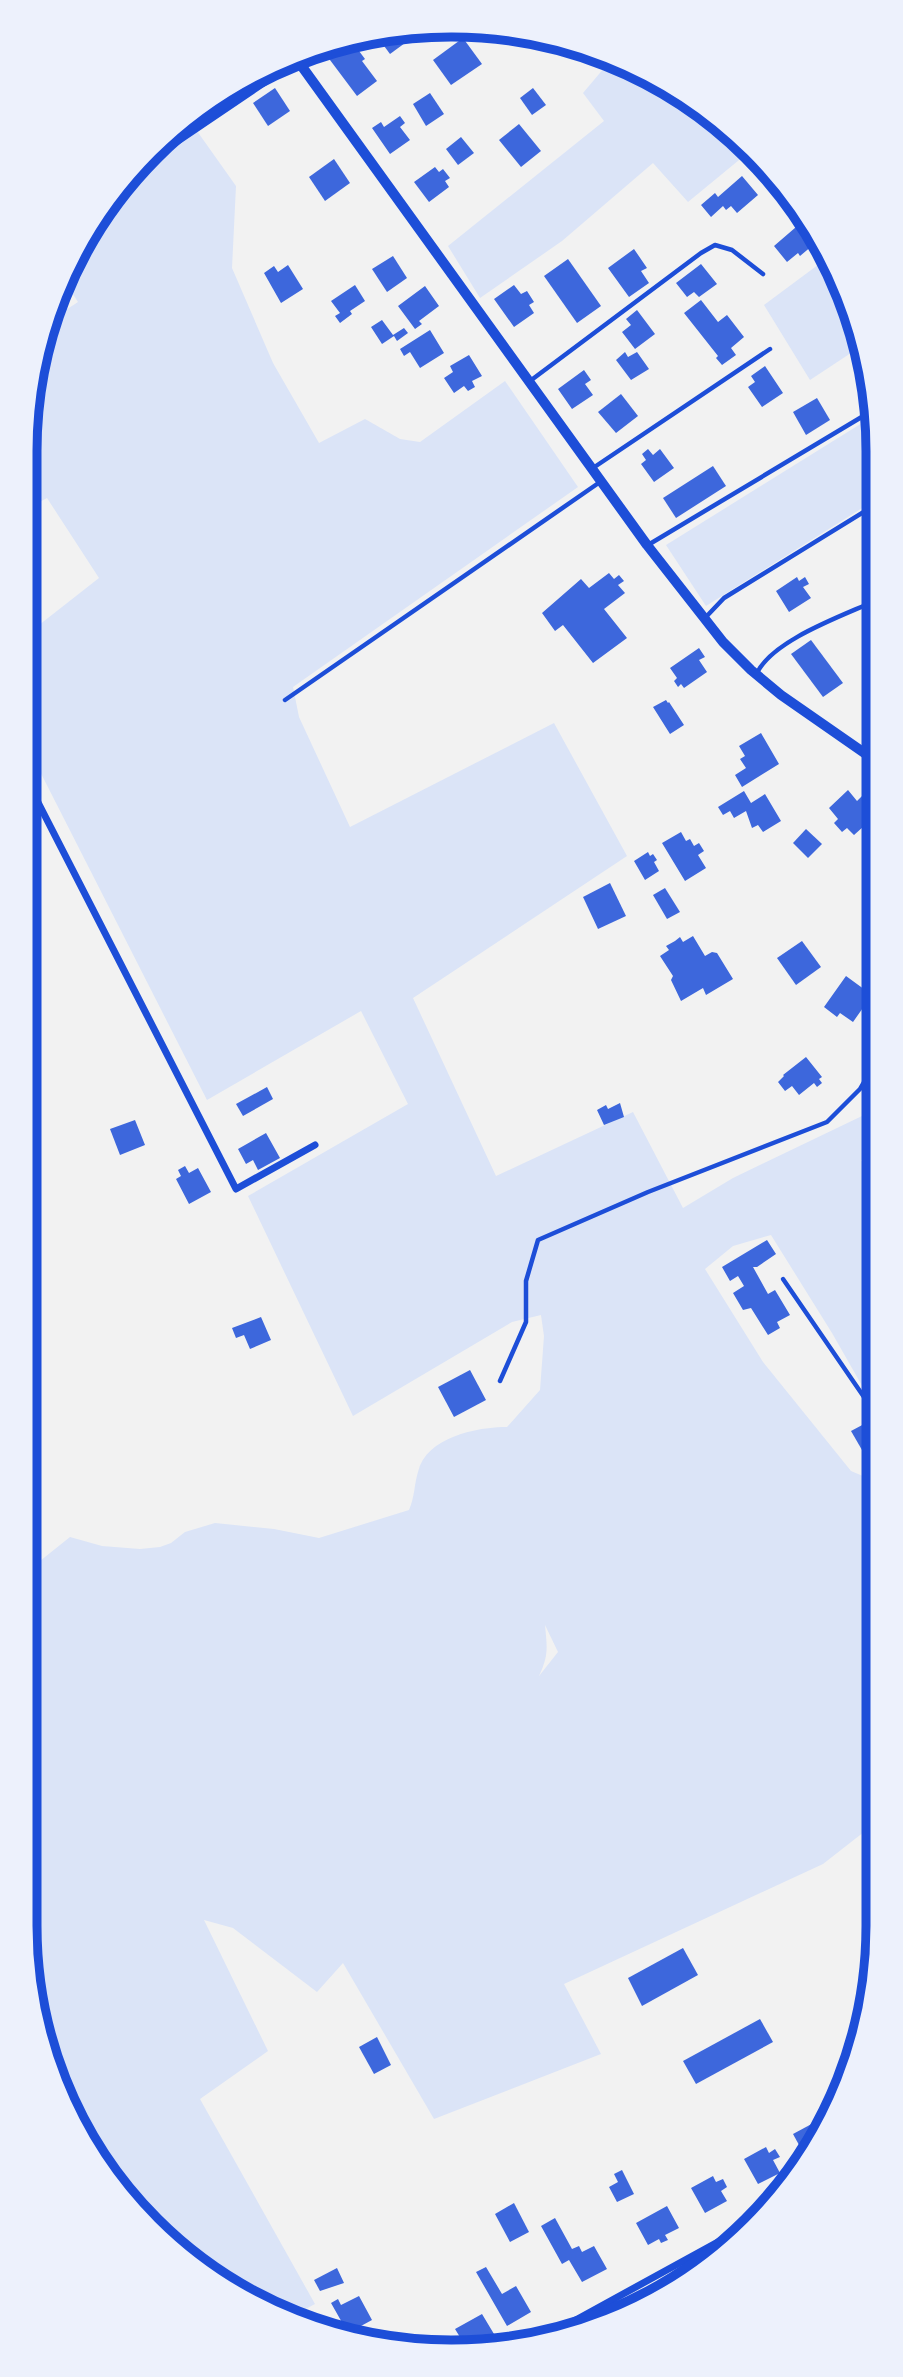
<svg xmlns="http://www.w3.org/2000/svg" width="903" height="2377" viewBox="0 0 903 2377" font-family="Barlow,sans-serif">
	<style>
		.green { fill: #dbe4f7; fill-rule: evenodd }
		.building { fill: #3d67dc }
		.lines { fill: none; stroke-linecap: round; stroke-linejoin: round }
		.service { stroke: #1d4ed8; stroke-width: 4.5 }
		.minor { stroke: #1d4ed8; stroke-width: 7 }
		.tertiary { stroke: #1d4ed8; stroke-width: 10 }
		.rim { fill: none; stroke: #1d4ed8; stroke-width: 9 }
	</style>
	<rect width="100%" height="100%" fill="#f2f2f2"/>
	<!-- green -->
	<g class="green">
		<polygon points="610,61 688,96 750,151 688,202 653,163 562,241 480,298 448,246 604,121 583,93"/>
		<path d="M197,131L236,186L232,268L273,363L319,443L365,419L400,439L420,442L505,381L578,487L293,687L299,717L350,827L554,723L627,856L413,998L496,1176L633,1112L683,1208L733,1178L862,1116L876,1084L877,1153L861,1160L877,1184V1412L832,1333L771,1235L733,1246L705,1269L763,1362L851,1471L877,1482L878,1821L823,1864L564,1984L601,2054L434,2119L343,1963L317,1992L233,1928L204,1920L268,2051L200,2099L315,2304L294,2315L238,2295L130,2207L47,2063L25,1925L24,1618L40,1586V1561L70,1537L102,1546L140,1549L160,1547L171,1543L185,1532L215,1523L274,1529L319,1538L409,1510C415,1496 414,1485 418,1472C426,1437 477,1427 507,1427L540,1390L544,1336L541,1315L512,1322L353,1416L248,1196L408,1104L361,1011L207,1100L25,742V636L99,578L47,498L25,510V451L39,341L49,321L78,302L67,285L113,191L143,165ZM545,1625L558,1652L539,1676C549,1655 547,1647 545,1625Z"/>
		<polygon points="830,256 835,263 860,347 810,380 764,305"/>
		<polygon points="875,415 875,500 706,606 666,545"/>
	</g>
	<!-- building -->
	<g class="building">
		<polygon points="395,29 405,43 390,54 376,35"/>
		<polygon points="463,38 482,64 451,85 433,60"/>
		<polygon points="353,43 365,59 362,61 377,81 357,96 324,52"/>
		<polygon points="275,88 290,111 268,126 253,103"/>
		<polygon points="533,88 546,105 532,115 520,98"/>
		<polygon points="430,93 444,114 426,126 413,104"/>
		<polygon points="400,116 405,123 400,127 410,140 390,154 372,128 381,122 384,127"/>
		<polygon points="519,124 541,151 521,167 499,140"/>
		<polygon points="461,137 474,153 458,165 446,149"/>
		<polygon points="334,159 350,183 325,201 309,177"/>
		<polygon points="435,167 439,172 443,169 450,178 445,181 449,187 429,202 414,182"/>
		<polygon points="742,176 758,195 737,213 731,206 726,210 723,206 711,217 701,205 715,193 718,197"/>
		<polygon points="803,221 819,240 800,256 798,253 787,262 774,246"/>
		<polygon points="634,249 647,268 641,271 649,283 629,297 608,268"/>
		<polygon points="393,256 407,278 387,292 372,269"/>
		<polygon points="568,259 601,306 577,323 544,276"/>
		<polygon points="701,264 717,284 699,297 694,292 687,297 676,283"/>
		<polygon points="288,265 303,289 281,303 264,273 274,266 278,272"/>
		<polygon points="355,285 365,301 350,311 352,314 340,323 335,316 340,313 331,301"/>
		<polygon points="514,285 521,294 527,291 534,302 529,305 534,313 514,327 494,299"/>
		<polygon points="425,286 439,306 419,321 422,324 415,329 398,306"/>
		<polygon points="701,300 718,322 727,315 744,337 731,348 736,355 722,365 716,358 718,356 684,313"/>
		<polygon points="637,310 655,334 635,349 622,332 631,325 626,319"/>
		<polygon points="382,320 393,335 404,328 408,333 397,341 394,336 382,344 371,327"/>
		<polygon points="430,330 444,353 420,368 410,352 404,356 400,349"/>
		<polygon points="625,352 628,357 637,352 649,369 631,380 616,360"/>
		<polygon points="469,355 482,376 472,381 475,387 468,391 464,386 454,393 444,378 453,372 450,366"/>
		<polygon points="765,366 783,393 762,407 748,387 755,382 751,376"/>
		<polygon points="584,370 591,380 585,384 593,395 572,409 558,389"/>
		<polygon points="621,394 638,416 616,433 598,412"/>
		<polygon points="817,398 830,420 806,435 793,412"/>
		<polygon points="648,449 653,455 660,449 674,468 654,482 641,464 646,460 642,454"/>
		<polygon points="713,466 726,486 676,518 663,498"/>
		<polygon points="609,573 614,579 619,575 624,581 618,585 625,593 604,609 627,638 593,663 563,625 555,631 542,613 581,579 589,588"/>
		<polygon points="797,577 799,581 805,577 809,584 803,587 811,598 789,612 776,591"/>
		<polygon points="811,640 843,683 823,697 791,654"/>
		<polygon points="699,648 705,657 699,660 707,672 684,688 681,684 678,687 674,681 677,678 670,668"/>
		<polygon points="666,700 668,703 669,702 684,725 670,734 653,707"/>
		<polygon points="761,733 779,764 742,787 735,775 746,768 740,759 745,756 739,746"/>
		<polygon points="848,790 857,801 863,795 869,802 864,808 873,818 854,835 847,828 842,832 834,823 838,819 829,808"/>
		<polygon points="744,791 751,803 765,794 781,821 763,832 758,825 752,828 746,811 734,818 730,811 723,815 718,807"/>
		<polygon points="806,829 822,844 808,858 793,843"/>
		<polygon points="681,832 686,841 690,839 694,846 699,843 704,851 698,855 706,868 685,881 662,843"/>
		<polygon points="648,852 650,856 653,854 657,860 654,862 659,871 645,880 634,861"/>
		<polygon points="610,883 626,916 598,929 583,897"/>
		<polygon points="665,888 680,912 667,919 653,895"/>
		<polygon points="875,923 876,924 876,946 869,938 873,934 868,928"/>
		<polygon points="693,936 705,956 712,952 717,953 733,979 706,995 703,988 681,1001 671,980 673,976 660,956 669,950 666,946 675,941 680,937 683,942"/>
		<polygon points="802,941 821,967 796,985 777,958"/>
		<polygon points="846,976 872,995 853,1022 840,1013 837,1017 824,1007"/>
		<polygon points="806,1057 822,1077 819,1079 822,1083 817,1087 814,1083 799,1095 792,1086 785,1091 778,1082 784,1076 783,1075"/>
		<polygon points="267,1087 273,1099 243,1116 236,1104"/>
		<polygon points="620,1103 624,1117 604,1125 597,1110 606,1105 608,1109"/>
		<polygon points="135,1120 145,1145 120,1155 110,1129"/>
		<polygon points="266,1133 280,1158 258,1170 253,1160 246,1164 238,1149"/>
		<polygon points="185,1166 189,1173 198,1168 211,1192 189,1204 176,1179 181,1176 178,1170"/>
		<polygon points="767,1240 776,1254 757,1267 753,1267 768,1294 775,1290 790,1315 777,1322 780,1328 768,1335 751,1308 743,1310 733,1293 744,1286 738,1276 730,1281 722,1267"/>
		<polygon points="261,1317 271,1340 250,1349 244,1335 236,1338 232,1328"/>
		<polygon points="470,1370 486,1400 454,1417 438,1387"/>
		<polygon points="866,1423 876,1441 862,1450 851,1431"/>
		<polygon points="683,1948 698,1975 642,2006 628,1978"/>
		<polygon points="760,2019 773,2042 696,2084 683,2061"/>
		<polygon points="377,2037 391,2065 374,2074 359,2047"/>
		<polygon points="819,2120 821,2123 805,2156 793,2134"/>
		<polygon points="766,2147 769,2153 775,2149 780,2157 773,2160 780,2173 758,2184 744,2159"/>
		<polygon points="622,2170 634,2194 617,2202 609,2187 618,2182 614,2174"/>
		<polygon points="713,2176 716,2182 723,2179 727,2187 721,2191 727,2201 705,2213 691,2188"/>
		<polygon points="514,2203 529,2232 510,2242 495,2214"/>
		<polygon points="667,2206 679,2228 665,2235 668,2240 661,2243 659,2239 648,2245 636,2223"/>
		<polygon points="555,2218 572,2249 579,2246 582,2252 594,2246 607,2269 582,2282 569,2260 562,2264 541,2226"/>
		<polygon points="486,2267 502,2294 516,2286 531,2312 507,2326 476,2272"/>
		<polygon points="337,2268 344,2283 320,2291 314,2280"/>
		<polygon points="359,2296 372,2320 348,2333 331,2303 338,2299 341,2305"/>
		<polygon points="482,2314 494,2334 473,2346 468,2339 463,2342 455,2329"/>
		<polygon points="387,2338 394,2348 379,2343"/>
	</g>
	<g class="lines">
		<!-- service -->
		<g class="service">
			<polyline points="176,144 297,62"/>
			<polyline points="530,381 701,253 715,245 732,250 763,274"/>
			<polyline points="593,468 770,349"/>
			<polyline points="648,545 875,409"/>
			<polyline points="705,618 724,598 875,505"/>
			<path d="M757,673C773,640 842,616 875,601"/>
			<polyline points="285,700 600,482"/>
			<polyline points="783,1279 877,1416"/>
			<polyline points="500,1381 526,1322 526,1281 538,1240 648,1192 827,1122 860,1089 876,1061"/>
		</g>
		<!-- minor -->
		<g class="minor">
			<polyline points="24,775 236,1189 315,1145"/>
			<polyline points="532,2344 747,2226"/>
		</g>
		<!-- tertiary -->
		<polyline class="tertiary" points="298,61 647,545 723,642 751,670 781,695 876,761"/>
	</g>
	<!-- crop -->
	<path d="M0 0H903V2377H0ZM451 37H452A414 414 0 0 1 866 451V1926A414 414 0 0 1 452 2340H451A414 414 0 0 1 37 1926V451A414 414 0 0 1 451 37Z" fill="#edf1fc" fill-rule="evenodd"/>
	<path class="rim" d="M451 37H452A414 414 0 0 1 866 451V1926A414 414 0 0 1 452 2340H451A414 414 0 0 1 37 1926V451A414 414 0 0 1 451 37Z"/>
</svg>
